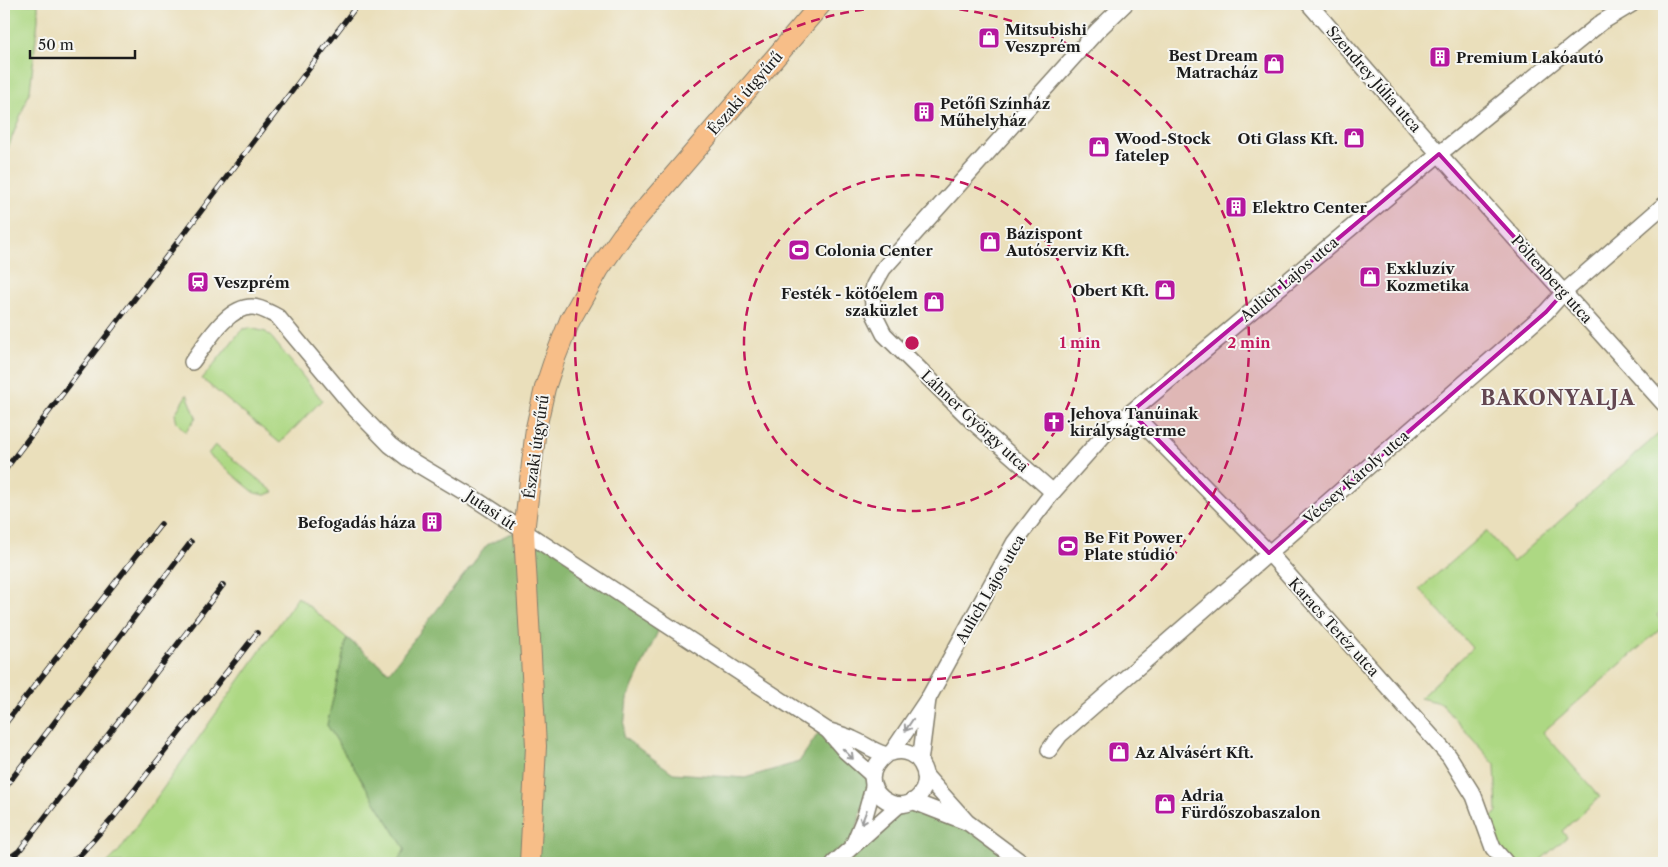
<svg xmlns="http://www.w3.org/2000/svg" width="1668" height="867" viewBox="0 0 1668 867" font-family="'Libre Caslon Text',serif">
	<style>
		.green { fill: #add883; stroke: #647a50 }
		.forest { fill: #8ab871; stroke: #536a46 }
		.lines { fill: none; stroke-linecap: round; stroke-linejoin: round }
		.minor-casing { stroke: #837e6c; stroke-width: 18 }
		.major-casing { stroke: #837e6c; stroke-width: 22 }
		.minor { stroke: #fff; stroke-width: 15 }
		.major { stroke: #f7be88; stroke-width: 20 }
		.rail-casing { stroke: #1c1c1c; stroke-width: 5.5 }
		.rail { stroke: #f6f6f2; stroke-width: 4; stroke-dasharray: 11; stroke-linecap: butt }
		.oneway { stroke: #999 }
		.marked { fill: #b5179e; fill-opacity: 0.2; stroke: #b5179e; stroke-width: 4; stroke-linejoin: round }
		.ring { fill: none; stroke: #c2185b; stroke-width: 2.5; stroke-dasharray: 9 6 }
		.labels { text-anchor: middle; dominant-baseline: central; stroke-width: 4; stroke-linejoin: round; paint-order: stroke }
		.poi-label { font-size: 15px; font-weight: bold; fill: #1c1c1c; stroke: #f6f6f2; text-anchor: start }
		.street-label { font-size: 15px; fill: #1c1c1c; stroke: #f6f6f2 }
		.district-label { font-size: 20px; font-weight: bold; letter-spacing: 1px; fill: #634751; stroke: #f6f6f2 }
		.centre { fill: #c2185b; stroke: #f6f6f2; stroke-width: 2.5 }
		.ring-label { font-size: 15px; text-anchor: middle; font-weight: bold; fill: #c2185b; stroke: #f6f6f2; stroke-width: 4; stroke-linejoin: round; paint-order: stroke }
	</style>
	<rect width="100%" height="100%" fill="#f6f6f2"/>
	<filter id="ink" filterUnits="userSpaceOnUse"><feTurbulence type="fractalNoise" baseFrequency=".02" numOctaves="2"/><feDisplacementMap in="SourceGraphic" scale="10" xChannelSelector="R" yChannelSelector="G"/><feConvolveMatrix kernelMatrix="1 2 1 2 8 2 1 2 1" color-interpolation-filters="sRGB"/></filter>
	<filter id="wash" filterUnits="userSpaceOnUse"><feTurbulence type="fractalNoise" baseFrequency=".0096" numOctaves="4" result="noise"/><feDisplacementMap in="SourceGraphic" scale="20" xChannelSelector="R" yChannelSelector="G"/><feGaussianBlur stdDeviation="1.12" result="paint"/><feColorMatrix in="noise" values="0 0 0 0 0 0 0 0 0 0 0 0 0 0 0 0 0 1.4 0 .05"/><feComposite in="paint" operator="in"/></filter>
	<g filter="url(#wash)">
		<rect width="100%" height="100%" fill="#eadfbb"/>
		<!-- green -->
		<g class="green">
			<polygon points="4,4 38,4 38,20 30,91 4,158"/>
			<polygon points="250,328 266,332 272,338 322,400 280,443 202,379 239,333 243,329"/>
			<polygon points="187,394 196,417 186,432 177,423 175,414"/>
			<polygon points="1664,429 1664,609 1657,615 1664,624 1664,626 1543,732 1600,797 1562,831 1567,837 1537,863 1506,863 1484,825 1497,812 1495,765 1441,703 1420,698 1472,648 1420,589 1486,531 1513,562"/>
			<polygon points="215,445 274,492 265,495 255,493 208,454"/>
			<polygon points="298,597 347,638 327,725 405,849 397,863 107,863 119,851"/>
		</g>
		<!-- forest -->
		<polygon class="forest" points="529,532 664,618 627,699 623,737 673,773 745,778 799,762 823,726 871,776 854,838 912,803 979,830 1025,863 397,863 405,849 327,725 347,638 389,672 487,545 509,534"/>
	</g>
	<g filter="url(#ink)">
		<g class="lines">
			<!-- minor casing -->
			<g class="minor-casing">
				<g id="minor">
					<polyline points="1309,4 1439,154 1664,404"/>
					<path d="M192,362C206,344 226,307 252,307C261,307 270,313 278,317L354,408L390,445L407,458L469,495L827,730C836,733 844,735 853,739C863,743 873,751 884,754C888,755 891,752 895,752C905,750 916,755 921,764C926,772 927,781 923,790C904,827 846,786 886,755"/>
					<polyline points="1131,412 1269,553 1449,756 1474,796 1493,848 1506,863"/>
					<polyline points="1053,492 973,422 884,334 874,314 872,295 874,285 883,269 1097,31 1125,4"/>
					<polyline points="828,731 845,751 872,775"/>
					<polyline points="1049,750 1060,735 1546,312 1564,292 1664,205"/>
					<polyline points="892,752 929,697 1014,543 1053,492 1104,435 1439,154 1602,22 1632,4"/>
					<polyline points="920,762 928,699"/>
					<polyline points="925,775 967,822 1022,863"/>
					<polyline points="912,801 966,822"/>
					<polyline points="853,845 865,816 873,787"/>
					<polyline points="834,863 899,805"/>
				</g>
			</g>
			<!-- major casing -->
			<g class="major-casing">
				<polyline id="major" points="530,863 536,746 524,533 536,428 545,388 555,358 570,320 599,269 622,236 821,4"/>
			</g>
			<!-- minor -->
			<use href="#minor" class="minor"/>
			<!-- major -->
			<use href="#major" class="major"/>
			<!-- rail casing -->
			<g class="rail-casing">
				<g id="rail">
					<polyline points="4,471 358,4"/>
					<polyline points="4,725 161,524"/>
					<polyline points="4,789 191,542"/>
					<polyline points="4,862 19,851 223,585"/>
					<polyline points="69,863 80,855 112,819 257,633"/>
				</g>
			</g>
			<!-- rail -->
			<use href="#rail" class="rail"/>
		</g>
		<!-- one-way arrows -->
		<defs><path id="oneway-shaft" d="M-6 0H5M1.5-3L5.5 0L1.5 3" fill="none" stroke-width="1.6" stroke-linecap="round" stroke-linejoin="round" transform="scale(1.25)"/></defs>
		<g class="oneway">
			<use href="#oneway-shaft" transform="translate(909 725) rotate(124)"/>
			<use href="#oneway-shaft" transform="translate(848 754) rotate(45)"/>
			<use href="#oneway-shaft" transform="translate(864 817) rotate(111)"/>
		</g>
	</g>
	<!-- marked area -->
	<path class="marked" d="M1439,154L1564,292L1546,312L1269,553L1131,412Z"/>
	<!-- distance rings -->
	<g class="ring">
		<circle cx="912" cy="343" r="168"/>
		<circle cx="912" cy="343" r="337"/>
	</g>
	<!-- icons -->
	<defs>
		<g id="shop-square" transform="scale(1.125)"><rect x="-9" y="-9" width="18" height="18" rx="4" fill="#b5179e" stroke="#f6f6f2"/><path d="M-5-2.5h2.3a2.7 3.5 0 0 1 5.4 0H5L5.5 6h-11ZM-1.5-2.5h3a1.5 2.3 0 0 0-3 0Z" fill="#fff"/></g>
		<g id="building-square" transform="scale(1.125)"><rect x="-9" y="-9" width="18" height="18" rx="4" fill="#b5179e" stroke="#f6f6f2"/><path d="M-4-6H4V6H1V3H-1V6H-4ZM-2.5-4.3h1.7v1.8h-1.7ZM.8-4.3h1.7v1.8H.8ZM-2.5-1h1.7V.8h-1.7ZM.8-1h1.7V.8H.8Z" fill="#fff"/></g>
		<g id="stadium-square" transform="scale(1.125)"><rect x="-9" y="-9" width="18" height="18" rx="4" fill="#b5179e" stroke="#f6f6f2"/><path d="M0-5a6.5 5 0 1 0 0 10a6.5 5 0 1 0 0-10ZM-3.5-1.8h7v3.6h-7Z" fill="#fff"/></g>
		<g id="station-square" transform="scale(1.125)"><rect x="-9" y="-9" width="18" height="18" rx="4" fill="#b5179e" stroke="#f6f6f2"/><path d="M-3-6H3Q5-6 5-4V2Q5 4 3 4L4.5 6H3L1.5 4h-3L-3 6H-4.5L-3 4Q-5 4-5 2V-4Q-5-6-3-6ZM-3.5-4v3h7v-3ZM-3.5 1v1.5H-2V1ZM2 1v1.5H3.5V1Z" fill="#fff"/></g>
		<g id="church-square" transform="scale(1.125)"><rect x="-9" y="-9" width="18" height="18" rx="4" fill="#b5179e" stroke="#f6f6f2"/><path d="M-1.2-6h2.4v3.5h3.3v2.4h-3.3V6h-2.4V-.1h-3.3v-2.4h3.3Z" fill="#fff"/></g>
	</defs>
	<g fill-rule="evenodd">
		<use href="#shop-square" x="989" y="38"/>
		<use href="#building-square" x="1440" y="57"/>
		<use href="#shop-square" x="1274" y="64"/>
		<use href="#building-square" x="924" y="112"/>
		<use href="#shop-square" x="1354" y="138"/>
		<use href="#shop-square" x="1099" y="147"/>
		<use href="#building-square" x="1236" y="207"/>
		<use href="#shop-square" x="990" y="242"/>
		<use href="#stadium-square" x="799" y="250"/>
		<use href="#shop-square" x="1370" y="277"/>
		<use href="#station-square" x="198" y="282"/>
		<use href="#shop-square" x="1165" y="290"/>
		<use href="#shop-square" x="934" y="302"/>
		<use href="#church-square" x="1054" y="422"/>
		<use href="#building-square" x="432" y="522"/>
		<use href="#stadium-square" x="1068" y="546"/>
		<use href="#shop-square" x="1119" y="752"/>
		<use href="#shop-square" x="1165" y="804"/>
	</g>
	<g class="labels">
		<!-- poi labels -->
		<g class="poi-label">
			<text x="1005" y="29">Mitsubishi<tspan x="1005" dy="17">Veszprém</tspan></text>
			<text x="1258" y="55" text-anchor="end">Best Dream<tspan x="1258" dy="17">Matracház</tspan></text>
			<text x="1456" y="57">Premium Lakóautó</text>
			<text x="940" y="103">Petőfi Színház<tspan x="940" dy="17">Műhelyház</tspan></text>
			<text x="1115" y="138">Wood-Stock<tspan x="1115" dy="17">fatelep</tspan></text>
			<text x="1338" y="138" text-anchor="end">Oti Glass Kft.</text>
			<text x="1252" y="207">Elektro Center</text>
			<text x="1006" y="233">Bázispont<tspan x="1006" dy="17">Autószerviz Kft.</tspan></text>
			<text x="815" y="250">Colonia Center</text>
			<text x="1386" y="268">Exkluzív<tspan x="1386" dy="17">Kozmetika</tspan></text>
			<text x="214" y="282">Veszprém</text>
			<text x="1149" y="290" text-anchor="end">Obert Kft.</text>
			<text x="918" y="293" text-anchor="end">Festék - kötőelem<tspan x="918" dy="17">szaküzlet</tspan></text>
			<text x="1070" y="413">Jehova Tanúinak<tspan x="1070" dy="17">királyságterme</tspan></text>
			<text x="416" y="522" text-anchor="end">Befogadás háza</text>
			<text x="1084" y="537">Be Fit Power<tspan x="1084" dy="17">Plate stúdió</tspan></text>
			<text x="1135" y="752">Az Alvásért Kft.</text>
			<text x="1181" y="795">Adria<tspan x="1181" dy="17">Fürdőszobaszalon</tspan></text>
		</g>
		<!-- street labels -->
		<g class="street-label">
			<text transform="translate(1374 79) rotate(49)">Szendrey Júlia utca</text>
			<text transform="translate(745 93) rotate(-49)">Északi útgyűrű</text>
			<text transform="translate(1289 279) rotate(-40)">Aulich Lajos utca</text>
			<text transform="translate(1552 279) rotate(48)">Pöltenberg utca</text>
			<text transform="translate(975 421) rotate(43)">Láhner György utca</text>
			<text transform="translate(536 447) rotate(-82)">Északi útgyűrű</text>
			<text transform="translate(1356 477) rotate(-41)">Vécsey Károly utca</text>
			<text transform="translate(491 510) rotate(34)">Jutasi út</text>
			<text transform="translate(990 589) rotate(-60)">Aulich Lajos utca</text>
			<text transform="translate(1334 627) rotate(48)">Karacs Teréz utca</text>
		</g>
		<!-- district labels -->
		<g class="district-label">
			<text x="1558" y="398">BAKONYALJA</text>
		</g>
	</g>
	<circle cx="912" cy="343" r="8" class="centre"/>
	<g class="ring-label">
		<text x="1080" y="348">1 min</text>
		<text x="1249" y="348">2 min</text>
	</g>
	<!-- margin -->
	<rect width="1668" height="867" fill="none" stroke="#f6f6f2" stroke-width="20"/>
	<!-- scale -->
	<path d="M30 50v8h105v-8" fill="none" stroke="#1c1c1c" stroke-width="2.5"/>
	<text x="38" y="50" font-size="15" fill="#1c1c1c" stroke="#f6f6f2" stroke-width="4" paint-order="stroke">50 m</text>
</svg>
